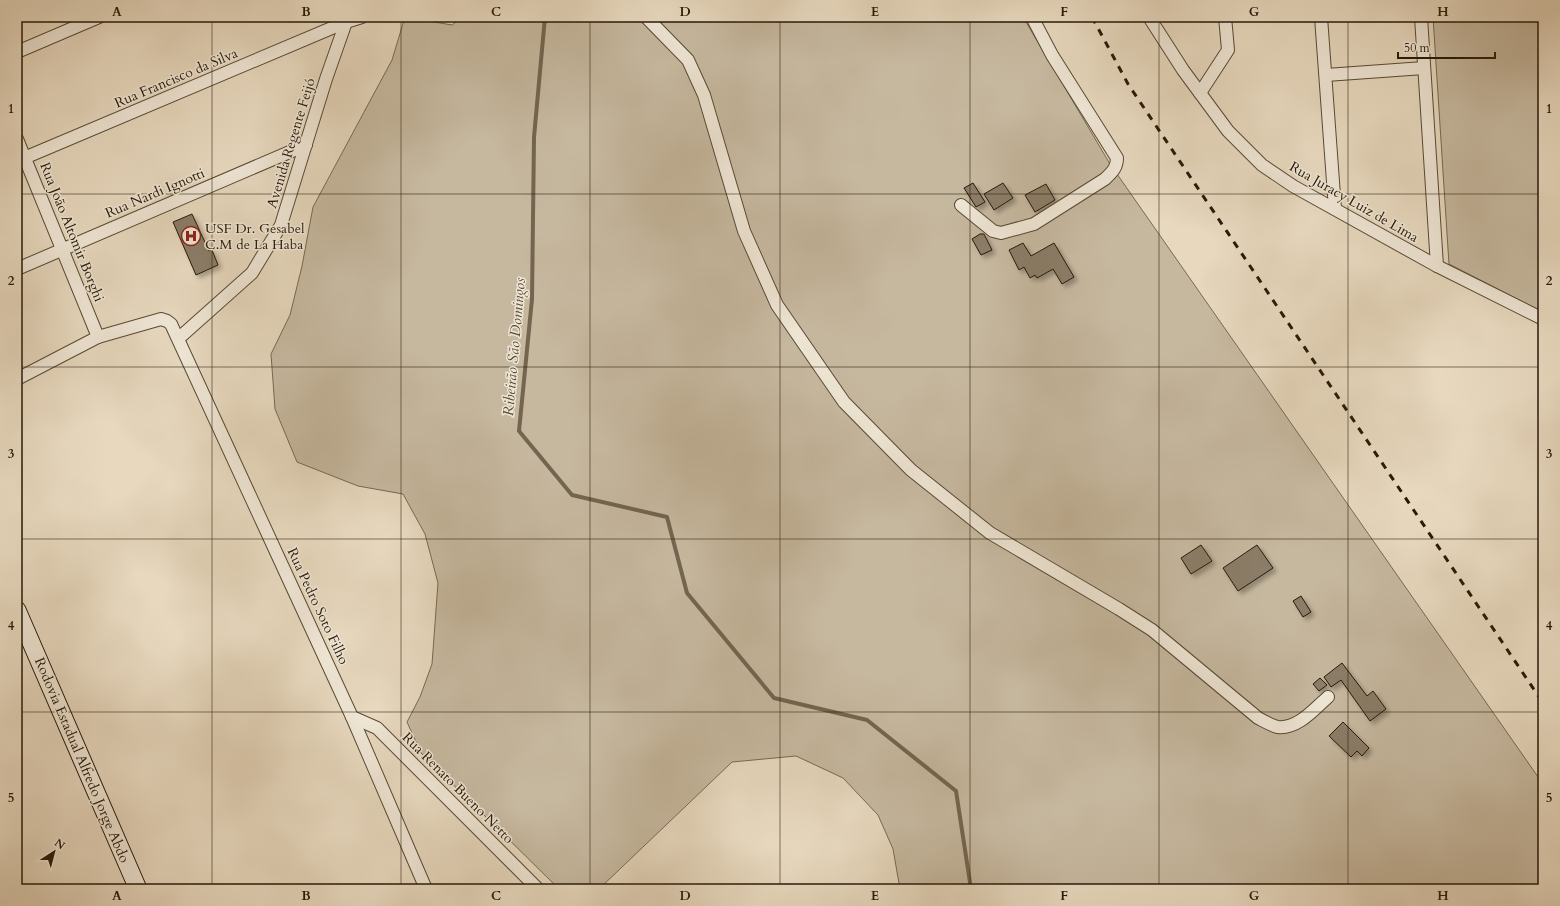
<svg xmlns="http://www.w3.org/2000/svg" width="1560" height="906" viewBox="0 0 1560 906" font-family="Cardo,serif">
	<style>
		.green { fill: #c6b89f; stroke: #766954 }
		.lines { fill: none; stroke-linecap: round; stroke-linejoin: round }
		.stream { stroke: #736550; stroke-width: 4 }
		.building { fill: #8b7d67; stroke: #271a08; filter: url(#shadow) }
		.street-casing { stroke: #574a36; stroke-width: 14 }
		.secondary-casing { stroke: #271a08; stroke-width: 19 }
		.street { stroke: #efe6d5; stroke-width: 12 }
		.secondary { stroke: #efe6d5; stroke-width: 17 }
		.rail { stroke: #271a08; stroke-width: 3; stroke-dasharray: 7 7; stroke-linecap: butt }
		.grid { fill: none; stroke: #271a08; stroke-width: 1; stroke-opacity: 0.55 }
		.labels { text-anchor: middle; dominant-baseline: central; stroke-width: 3; stroke-linejoin: round; paint-order: stroke }
		.street-label { font-size: 14px; fill: #271a08; stroke: #efe6d5 }
		.poi-label { font-size: 14px; fill: #271a08; stroke: #efe6d5; text-anchor: start }
		.water-label { font-size: 15px; font-style: italic; fill: #5a4c38; stroke: #efe6d5 }
		.neatline { fill: none; stroke: #271a08; stroke-width: 1.5 }
		.grid-label { font-size: 13px; text-anchor: middle; font-weight: bold; fill: #271a08 }
	</style>
	<defs>
		<filter id="shadow"><feDropShadow dx="3.5" dy="3.5" stdDeviation="2" flood-color="#0004"/></filter>
	</defs>
	<rect width="100%" height="100%" fill="#e7d8be"/>
	<filter id="stains"><feTurbulence type="fractalNoise" baseFrequency=".005" numOctaves="4"/><feColorMatrix values="0 0 0 0 .2 0 0 0 0 .09 0 0 0 0 .02 0 0 0 .5 -.17"/></filter>
	<radialGradient id="worn" r=".72"><stop offset=".6" stop-color="#630" stop-opacity="0"/><stop offset="1" stop-color="#630" stop-opacity=".3"/></radialGradient>
	<!-- green -->
	<g class="green">
		<polygon points="405,17 452,25 462,17 1023,17 1110,164 1543,784 1543,889 900,889 893,849 878,815 843,778 796,756 732,762 599,889 559,889 421,753 407,722 420,697 432,664 438,583 425,534 403,494 358,486 297,462 275,409 271,354 290,315 302,266 313,207 392,60"/>
		<polygon points="1433,17 1543,17 1543,312 1449,264"/>
	</g>
	<g class="lines">
		<!-- stream -->
		<polyline class="stream" points="545,17 534,137 532,299 519,431 572,495 667,517 687,593 774,698 867,720 956,791 971,889"/>
	</g>
	<!-- building -->
	<g class="building">
		<polygon points="973,183 985,202 976,207 964,188"/>
		<polygon points="1003,183 1013,198 994,210 984,194"/>
		<polygon points="1046,184 1055,200 1035,212 1025,195"/>
		<polygon points="192,214 209,251 212,250 218,265 196,275 173,222"/>
		<polygon points="980,234 984,234 992,250 981,255 972,239"/>
		<polygon points="1023,243 1031,256 1054,243 1074,277 1062,284 1053,269 1037,278 1035,275 1030,278 1024,267 1019,270 1009,250"/>
		<polygon points="1201,545 1212,561 1191,574 1181,558"/>
		<polygon points="1257,545 1273,568 1238,591 1223,568"/>
		<polygon points="1301,596 1311,612 1303,617 1293,601"/>
		<polygon points="1342,663 1367,696 1373,691 1386,709 1370,721 1341,680 1331,687 1324,677"/>
		<polygon points="1320,678 1327,685 1319,691 1313,684"/>
		<polygon points="1343,722 1369,748 1362,756 1357,751 1351,757 1329,736"/>
	</g>
	<g class="lines">
		<!-- street casing -->
		<g class="street-casing">
			<g id="street">
				<path d="M646,17L688,60L704,95L744,231L777,305L844,402L911,470L990,533L1119,609L1152,630L1258,718C1264,721 1272,726 1278,727C1298,729 1314,709 1328,697"/>
				<polyline points="1149,17 1183,70 1228,131 1262,165 1293,186 1437,266 1543,319"/>
				<polyline points="1321,17 1335,209"/>
				<polyline points="1421,17 1437,266"/>
				<polyline points="17,52 99,17"/>
				<polyline points="1326,75 1424,68"/>
				<polyline points="1200,93 1228,50 1225,17"/>
				<polyline points="17,139 98,337"/>
				<polyline points="17,161 346,22 362,17"/>
				<path d="M961,205L993,231L1001,233L1034,224L1105,179C1112,172 1117,168 1117,158L1052,55L1032,17"/>
				<polyline points="17,269 306,145"/>
				<polyline points="179,338 252,273 281,225 326,79 346,22 345,18"/>
				<polyline points="17,379 98,337 161,319 167,321 171,324 352,717 426,889"/>
				<polyline points="352,717 377,728 538,889"/>
			</g>
		</g>
		<!-- secondary casing -->
		<g class="secondary-casing">
			<polyline id="secondary" points="17,610 138,889"/>
		</g>
		<!-- street -->
		<use href="#street" class="street"/>
		<!-- secondary -->
		<use href="#secondary" class="secondary"/>
		<!-- rail -->
		<polyline class="rail" points="1092,17 1128,84 1543,703"/>
	</g>
	<!-- grid -->
	<path class="grid" d="M212,17V889M401,17V889M590,17V889M780,17V889M970,17V889M1159,17V889M1348,17V889M17,194H1543M17,367H1543M17,539H1543M17,712H1543"/>
	<!-- icons -->
	<defs>
		<g id="hospital-ring" transform="scale(1)"><circle r="9.5" fill="#efe6d5" stroke="#8f2418" stroke-width="1.5"/><path d="M-5-5h3v3.5h4V-5h3V5h-3V1.5h-4V5h-3Z" fill="#8f2418"/></g>
	</defs>
	<g fill-rule="evenodd">
		<use href="#hospital-ring" x="191" y="236"/>
	</g>
	<g class="labels">
		<!-- street labels -->
		<g class="street-label">
			<text transform="translate(176 78) rotate(-23)">Rua Francisco da Silva</text>
			<text transform="translate(291 143) rotate(-73)">Avenida Regente Feijó</text>
			<text transform="translate(155 193) rotate(-23)">Rua Nardi Ignotti</text>
			<text transform="translate(1354 202) rotate(30)">Rua Juracy Luiz de Lima</text>
			<text transform="translate(72 232) rotate(68)">Rua João Altomir Borghi</text>
			<text transform="translate(318 606) rotate(65)">Rua Pedro Soto Filho</text>
			<text transform="translate(82 760) rotate(67)">Rodovia Estadual Alfredo Jorge Abdo</text>
			<text transform="translate(458 788) rotate(45)">Rua Renato Bueno Netto</text>
		</g>
		<!-- poi labels -->
		<g class="poi-label">
			<text x="205" y="228">USF Dr. Gesabel<tspan x="205" dy="16">C.M de La Haba</tspan></text>
		</g>
		<!-- water labels -->
		<g class="water-label">
			<text transform="translate(514 347) rotate(-85)">Ribeirão São Domingos</text>
		</g>
	</g>
	<!-- margin -->
	<rect width="1560" height="906" fill="none" stroke="#e7d8be" stroke-width="44"/>
	<!-- north arrow -->
	<g transform="translate(54 852) rotate(36)" stroke="#efe6d5" stroke-width="3" paint-order="stroke">
	<path d="M0-3L7 15L0 10L-7 15Z" fill="#271a08"/>
	<text y="-6" font-size="11" font-weight="bold" text-anchor="middle" fill="#271a08">N</text>
	</g>
	<!-- scale -->
	<path d="M1398 52v6h97v-6" fill="none" stroke="#271a08" stroke-width="2"/>
	<text x="1404" y="52" font-size="12" fill="#271a08" stroke="#efe6d5" stroke-width="3" paint-order="stroke">50 m</text>
	<rect x="22" y="22" width="1516" height="862" class="neatline"/>
	<g class="grid-label">
		<text x="117" y="16">A</text>
		<text x="306" y="16">B</text>
		<text x="496" y="16">C</text>
		<text x="685" y="16">D</text>
		<text x="875" y="16">E</text>
		<text x="1064" y="16">F</text>
		<text x="1254" y="16">G</text>
		<text x="1443" y="16">H</text>
		<text x="11" y="113">1</text>
		<text x="1549" y="113">1</text>
		<text x="11" y="285">2</text>
		<text x="1549" y="285">2</text>
		<text x="11" y="458">3</text>
		<text x="1549" y="458">3</text>
		<text x="11" y="630">4</text>
		<text x="1549" y="630">4</text>
		<text x="11" y="802">5</text>
		<text x="1549" y="802">5</text>
		<text x="117" y="900">A</text>
		<text x="306" y="900">B</text>
		<text x="496" y="900">C</text>
		<text x="685" y="900">D</text>
		<text x="875" y="900">E</text>
		<text x="1064" y="900">F</text>
		<text x="1254" y="900">G</text>
		<text x="1443" y="900">H</text>
	</g>
	<rect width="100%" height="100%" filter="url(#stains)"/>
	<rect width="100%" height="100%" fill="url(#worn)"/>
</svg>
